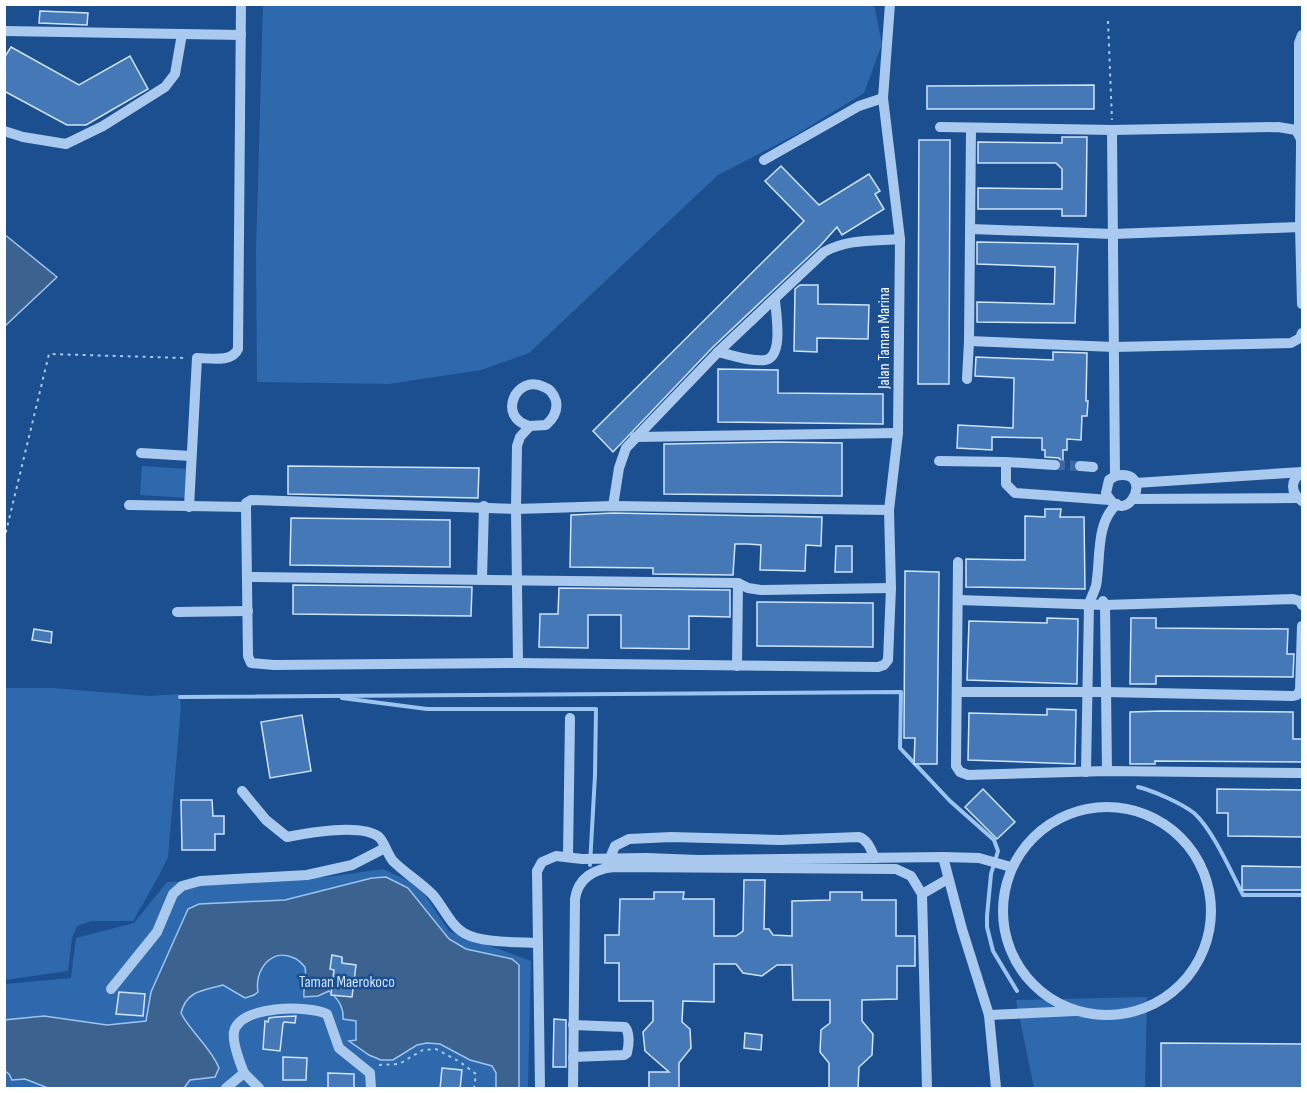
<svg xmlns="http://www.w3.org/2000/svg" width="1307" height="1093" viewBox="0 0 1307 1093" font-family="'Sofia Sans Condensed',sans-serif">
	<style>
		.green { fill: #2e69ad }
		.water { fill: #3c6290; stroke: #9cc4f0; stroke-width: 1.5 }
		.lines { fill: none; stroke-linecap: round; stroke-linejoin: round }
		.stream { stroke: #9cc4f0; stroke-width: 4 }
		.building { fill: #4478b7; stroke: #cfe3fa; stroke-width: 1.5 }
		.minor-tunnel { stroke: #3d69a0; stroke-width: 10; stroke-dasharray: 10 5; stroke-linecap: butt }
		.path { stroke: #a9c9ee; stroke-width: 2; stroke-dasharray: 3 4.5; stroke-linecap: butt }
		.minor { stroke: #a9c9ee; stroke-width: 10 }
		.labels { text-anchor: middle; dominant-baseline: central; stroke-width: 5; stroke-linejoin: round; paint-order: stroke }
		.street-label { font-size: 16px; fill: #fff; stroke: #1b4f8f }
		.park-label { font-size: 16px; fill: #cfe3fa; stroke: #1b4f8f }
	</style>
	<rect width="100%" height="100%" fill="#1b4f8f"/>
	<!-- green -->
	<g class="green">
		<polygon points="263,5 874,5 882,44 864,93 797,134 718,175 529,353 481,370 389,384 257,382 256,251"/>
		<polygon points="142,466 188,469 186,498 140,495"/>
		<polygon points="5,688 53,688 150,696 179,694 181,707 168,857 157,879 133,921 92,921 77,926 72,938 68,971 5,980"/>
		<polygon points="383,869 418,885 449,931 531,961 528,1088 5,1088 5,984 71,978 76,938 134,923 167,882 327,877"/>
		<polygon points="1147,997 1145,1088 1034,1088 1016,1000"/>
	</g>
	<!-- water -->
	<g class="water">
		<polygon points="4,234 57,277 5,326 4,326"/>
		<path d="M386,877L408,888L449,939L466,949L512,959L519,965V1088H496V1073L492,1066L470,1060L440,1044L427,1043L417,1045L393,1060H381L369,1055L349,1041L356,1040V1021L343,1019C344,1007 338,999 329,991L318,996L304,997C303,986 307,978 305,967C302,964 298,959 294,958C271,947 254,971 258,992L254,995L245,998L223,985C203,991 187,990 181,1013C191,1033 211,1047 219,1068L215,1077L190,1080L184,1088H48L25,1079L12,1080L9,1074L5,1071L4,1020L44,1016L107,1025L146,1021L151,992L188,909L199,904L285,900L372,878Z"/>
	</g>
	<g class="lines">
		<!-- stream -->
		<g class="stream">
			<polyline points="180,697 901,692 900,748 950,801 994,840 998,851 991,874 987,916 987,927 993,951 1017,991"/>
			<polyline points="342,698 427,709 596,709 595,775 590,865"/>
			<path d="M1138,787C1154,791 1181,803 1194,813C1213,830 1231,872 1243,895H1302"/>
		</g>
	</g>
	<!-- building -->
	<g class="building">
		<polygon points="40,11 88,13 87,25 39,23"/>
		<polygon points="11,47 79,85 130,56 148,89 86,125 67,125 4,91 4,58"/>
		<polygon points="1094,85 1094,109 927,109 927,86"/>
		<polygon points="1062,137 1087,137 1086,216 1062,216 1062,209 978,209 978,188 1062,189 1062,169 1056,163 978,163 978,142 1062,143"/>
		<polygon points="919,140 950,140 949,384 918,384"/>
		<polygon points="781,166 819,205 869,174 880,191 875,194 884,209 842,235 837,227 820,246 713,347 613,452 593,431 804,221 765,181"/>
		<polygon points="977,242 1078,244 1075,323 977,322 977,302 1054,304 1055,267 977,264"/>
		<polygon points="800,285 818,285 818,304 869,305 868,339 817,338 817,352 794,351 795,289"/>
		<polygon points="1053,352 1087,353 1086,401 1088,401 1087,416 1082,416 1081,440 1067,439 1067,450 1063,450 1063,463 1059,458 1045,457 1045,450 1042,450 1042,438 992,437 992,450 957,448 958,425 1013,428 1014,378 975,376 976,357 1053,360"/>
		<polygon points="718,369 778,370 778,393 883,394 883,424 718,422"/>
		<polygon points="775,442 842,443 842,496 664,494 664,444"/>
		<polygon points="288,466 479,468 478,498 288,494"/>
		<polygon points="1045,509 1061,509 1060,517 1084,517 1085,589 966,587 966,559 1025,560 1025,516 1045,517"/>
		<polygon points="613,513 822,517 821,546 806,545 805,571 760,570 761,545 748,544 735,544 733,575 653,574 653,568 570,567 571,515"/>
		<polygon points="291,518 450,520 450,567 290,565"/>
		<polygon points="836,546 852,546 852,572 835,572"/>
		<polygon points="905,571 939,572 937,764 914,764 915,738 904,738"/>
		<polygon points="293,585 472,587 471,616 293,614"/>
		<polygon points="559,588 730,590 730,617 689,616 689,649 621,648 621,615 588,615 588,648 539,647 540,614 558,614"/>
		<polygon points="757,602 873,603 873,647 757,646"/>
		<polygon points="1047,618 1078,619 1077,684 967,680 969,621 1047,623"/>
		<polygon points="1131,618 1156,618 1156,628 1288,629 1287,654 1294,654 1293,677 1156,676 1156,684 1130,684"/>
		<polygon points="34,629 52,632 51,643 32,640"/>
		<polygon points="1047,709 1076,710 1075,764 968,760 969,713 1047,715"/>
		<polygon points="1162,711 1293,712 1293,739 1302,739 1302,762 1155,761 1155,764 1130,764 1130,712"/>
		<polygon points="302,715 311,771 270,778 261,722"/>
		<polygon points="983,789 1015,822 997,839 965,807"/>
		<polygon points="1217,789 1302,790 1302,837 1228,836 1228,813 1217,813"/>
		<polygon points="181,800 212,800 213,816 224,816 224,834 215,834 215,850 182,850"/>
		<polygon points="1242,866 1302,867 1302,890 1242,890"/>
		<polygon points="744,880 765,880 764,929 769,929 773,935 792,936 792,901 830,900 830,892 862,892 862,900 896,900 896,936 915,936 915,966 897,966 897,999 862,1000 862,1021 873,1034 872,1055 859,1067 858,1089 829,1089 829,1063 820,1052 821,1030 830,1023 830,1000 793,1000 792,965 777,965 762,976 743,973 736,964 714,964 714,1002 683,1001 682,1022 690,1029 691,1048 679,1063 679,1089 649,1089 649,1072 669,1072 645,1051 643,1032 653,1021 653,1001 619,1001 619,963 605,963 605,935 619,935 620,899 654,899 654,892 684,892 683,899 714,899 714,936 736,936 743,931"/>
		<polygon points="332,955 342,957 342,963 356,965 352,997 331,995 334,970 330,969"/>
		<polygon points="119,992 145,994 143,1016 116,1014"/>
		<polygon points="296,1016 295,1023 284,1022 283,1024 280,1051 263,1049 265,1021 268,1022 269,1018 276,1017"/>
		<polygon points="554,1019 566,1020 566,1067 553,1067"/>
		<polygon points="745,1033 762,1035 761,1050 744,1048"/>
		<polygon points="1161,1043 1302,1044 1302,1089 1161,1088"/>
		<polygon points="283,1057 307,1058 306,1080 283,1080"/>
		<polygon points="442,1068 462,1070 460,1089 440,1089"/>
		<polygon points="328,1073 354,1074 354,1089 328,1089"/>
	</g>
	<g class="lines">
		<!-- minor-tunnel -->
		<polyline class="minor-tunnel" points="1055,465 1080,466"/>
		<!-- path -->
		<g class="path">
			<polyline points="1108,21 1112,120"/>
			<polyline points="4,540 49,354 185,358"/>
			<polyline points="379,1065 399,1064 423,1050 436,1049 460,1062 476,1074 474,1088"/>
		</g>
		<!-- minor -->
		<g class="minor">
			<polyline points="4,31 241,35"/>
			<path d="M940,127L1112,130L1115,476L1109,480L1106,493C1126,533 1158,467 1115,476"/>
			<polyline points="1112,130 1278,127 1296,130 1301,139 1301,147 1300,227 1302,304"/>
			<polyline points="4,131 23,137 66,144 103,126 165,87 175,74 182,34"/>
			<polyline points="1299,134 1299,43 1302,35"/>
			<polyline points="764,160 859,106 883,98"/>
			<polyline points="971,229 1113,234 1300,227"/>
			<polyline points="969,341 1114,347 1291,343 1300,338 1302,333"/>
			<path d="M718,352C733,355 750,362 765,360C784,357 776,314 775,300"/>
			<polyline points="967,379 969,341 971,129"/>
			<polyline points="635,437 898,433"/>
			<polyline points="141,453 191,456"/>
			<polyline points="939,461 1006,462 1006,484 1015,493 1110,500"/>
			<polyline points="1006,462 1055,465"/>
			<polyline points="1080,466 1093,467"/>
			<polyline points="1136,483 1302,472"/>
			<polyline points="1134,499 1297,498"/>
			<path d="M1302,501C1290,493 1290,480 1302,472"/>
			<polyline points="129,505 246,507"/>
			<path d="M613,506L619,468L626,448L718,352L824,252C847,239 873,241 900,239"/>
			<path d="M189,507L197,358C209,358 232,363 238,349L241,4"/>
			<polyline points="889,510 613,506 516,509 251,500 246,503 246,507 248,656 251,663 274,665 518,663 878,667 884,665 888,660 891,588 889,510 898,433 900,239 883,98 890,4"/>
			<polyline points="958,562 956,766 960,772 968,775 1107,771 1302,773"/>
			<polyline points="248,577 738,583 748,588 761,590 891,588"/>
			<polyline points="482,579 484,506"/>
			<polyline points="958,600 1105,605 1293,599 1300,601 1302,605"/>
			<polyline points="1103,601 1105,605 1107,771"/>
			<polyline points="177,612 248,611"/>
			<path d="M518,663L516,509L517,446L520,437L530,426L546,425C554,418 558,411 556,401C554,394 550,389 544,387C516,373 496,418 530,426"/>
			<polyline points="737,666 738,583"/>
			<polyline points="957,692 1105,692 1293,696 1297,695 1300,690 1302,626"/>
			<path d="M1086,772L1089,604C1091,598 1094,592 1096,586C1101,560 1095,523 1117,504"/>
			<path d="M242,791L266,820L287,837C308,833 361,823 379,837C385,843 387,854 393,861C405,873 420,882 432,894C443,906 450,925 464,933C480,943 518,942 537,943"/>
			<circle cx="1107" cy="911" r="104"/>
			<polyline points="568,857 570,718"/>
			<polyline points="943,857 979,858 1011,867"/>
			<path d="M607,865L615,846L629,839L671,837L780,840L859,837C868,840 871,850 875,858"/>
			<polyline points="111,989 157,932 173,894 182,886 200,881 307,875 352,865 385,848"/>
			<polyline points="989,1015 1075,1011"/>
			<path d="M573,1025L625,1027C630,1033 629,1045 627,1053L624,1055L573,1057"/>
			<polyline points="244,1073 259,1088"/>
			<path d="M226,1088L244,1073C240,1063 232,1043 234,1032C239,1005 308,1005 327,1014L339,1048L370,1073L371,1088"/>
			<polyline points="540,1088 537,871 542,862 556,856 582,859 646,858 698,860 943,857 962,929 989,1015 996,1088"/>
			<path d="M573,1088L575,899C578,878 594,869 614,867L896,869L911,876L922,894"/>
			<polyline points="927,1088 922,894 948,879"/>
		</g>
	</g>
	<g class="labels">
		<!-- street labels -->
		<g class="street-label">
			<text transform="translate(884 338) rotate(-90)">Jalan Taman Marina</text>
		</g>
		<!-- park labels -->
		<g class="park-label">
			<text x="347" y="982">Taman Maerokoco</text>
		</g>
	</g>
	<!-- border -->
	<rect width="1307" height="1093" fill="none" stroke="#ffffff" stroke-width="12"/>
</svg>
